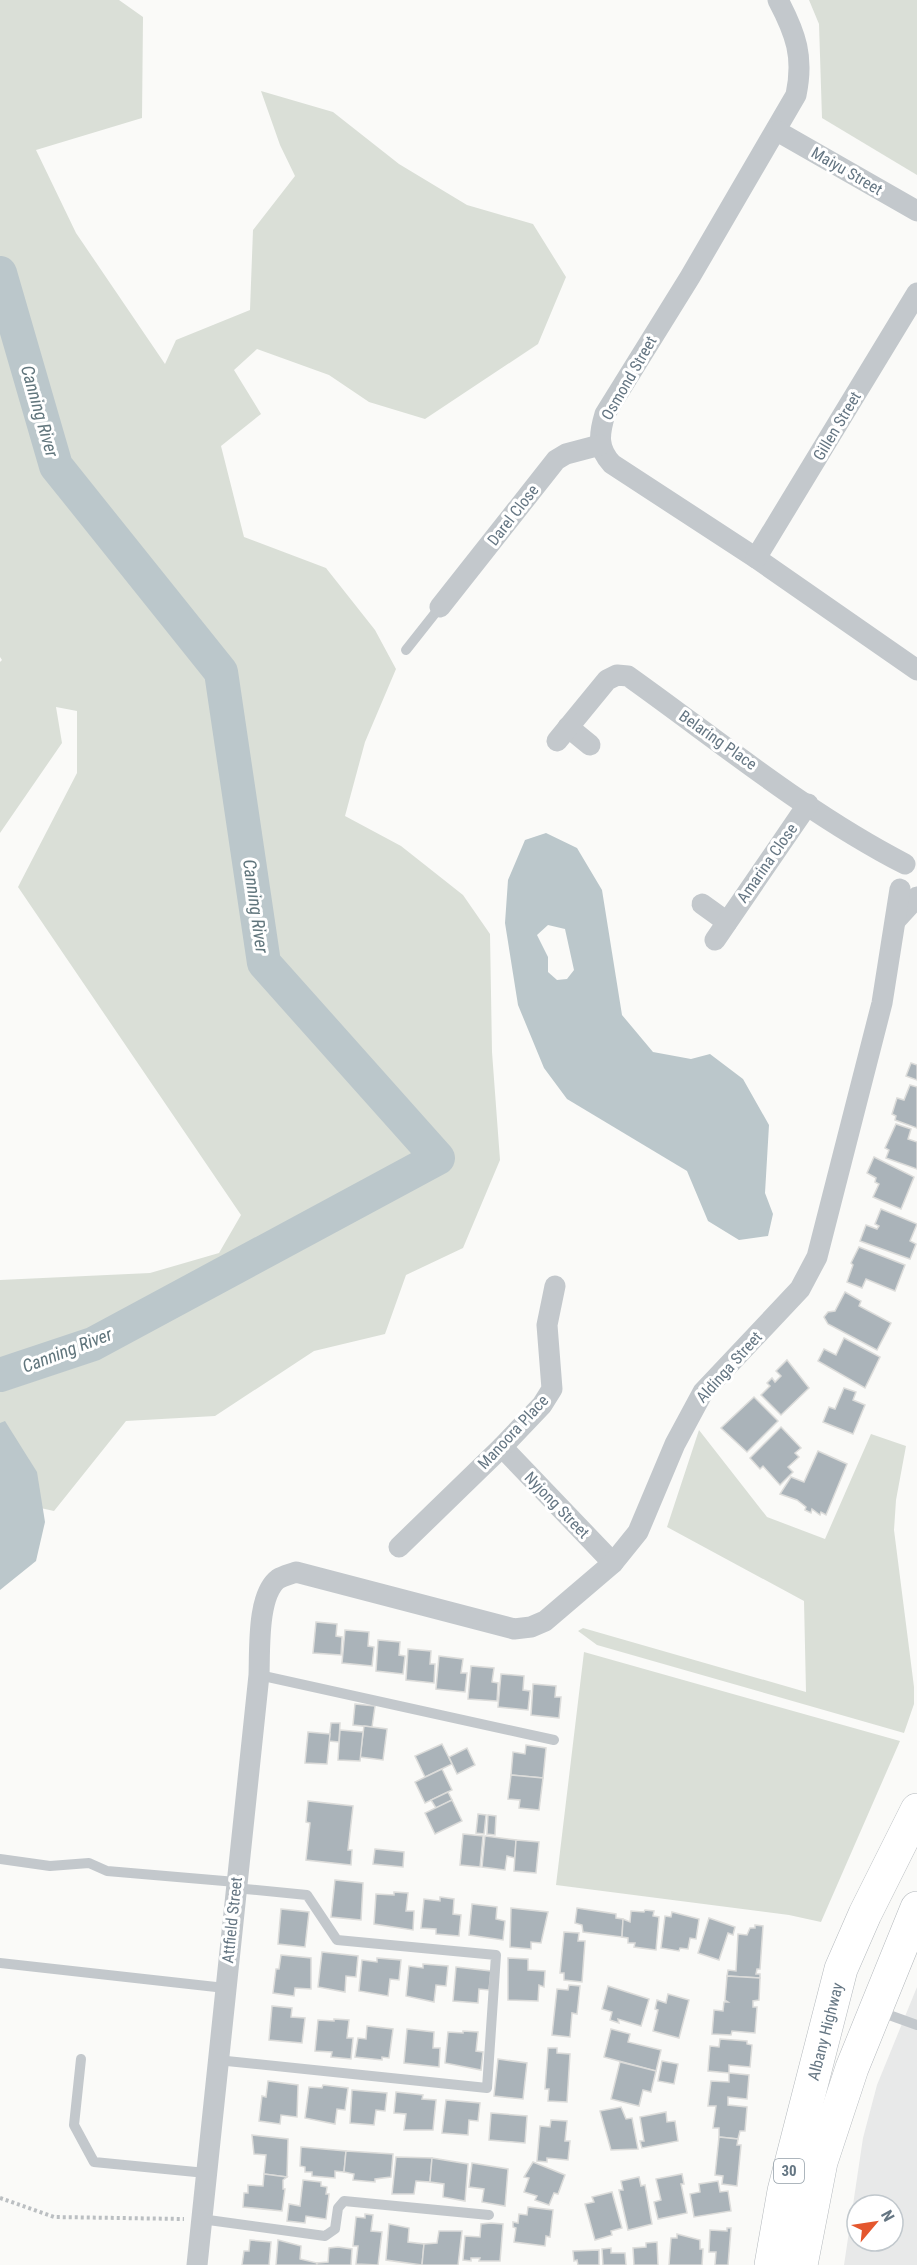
<svg xmlns="http://www.w3.org/2000/svg" width="917" height="2265" viewBox="0 0 917 2265" font-family="'Roboto Condensed',sans-serif">
	<style>
		.built { fill: #e8e9e9; fill-rule: evenodd }
		.green { fill: #dadfd7 }
		.water { fill: #bbc7cb; fill-rule: evenodd }
		.lines { fill: none; stroke-linecap: round; stroke-linejoin: round }
		.river { stroke: #bbc7cb; stroke-width: 34 }
		.building { fill: #aab3b9; stroke: #dcdcda; stroke-width: 1.5 }
		.trunk-casing { stroke: #b4b9bd; stroke-width: 34 }
		.path { stroke: #bbbfc2; stroke-width: 4; stroke-dasharray: 3 3; stroke-linecap: butt }
		.service { stroke: #c3c8cc; stroke-width: 10 }
		.minor { stroke: #c3c8cc; stroke-width: 21 }
		.trunk { stroke: #fff; stroke-width: 33 }
		.labels { text-anchor: middle; dominant-baseline: central; stroke-width: 6; stroke-linejoin: round; paint-order: stroke }
		.shield { fill: #fff; stroke: #939fa8; stroke-width: 1.5 }
		.shield-label { font-size: 15px; font-weight: bold; fill: #657683 }
		.street-label { font-size: 16px; fill: #657683; stroke: #fff }
		.water-label { font-size: 18px; font-style: italic; fill: #60757c; stroke: #fff }
	</style>
	<rect width="100%" height="100%" fill="#fafaf8"/>
	<!-- built -->
	<path class="built" d="M917,1987V2265H844L863,2138L877,2085ZM857,2205H893V2241H857Z"/>
	<!-- green -->
	<g class="green">
		<polygon points="0,0 119,0 143,17 142,118 36,150 76,233 165,364 176,340 250,310 253,230 295,176 280,145 261,91 333,112 399,164 467,205 533,224 566,277 538,344 425,419 369,402 329,375 257,349 234,370 261,414 221,446 244,537 326,568 375,630 396,669 365,742 345,816 401,846 463,895 490,934 492,1052 500,1160 463,1248 406,1275 385,1334 314,1351 215,1416 126,1421 54,1511 0,1499 0,1280 150,1273 219,1253 241,1215 18,887 77,773 77,711 56,707 62,743 0,833 0,662 2,660 0,657"/>
		<polygon points="809,0 917,0 917,175 822,118 819,24"/>
		<polygon points="699,1430 767,1517 825,1539 871,1434 906,1446 896,1500 894,1530 914,1687 914,1704 904,1733 597,1645 578,1631 583,1628 806,1692 804,1601 667,1527"/>
		<polygon points="584,1652 900,1741 821,1922 789,1915 556,1885"/>
	</g>
	<!-- water -->
	<g class="water">
		<path d="M546,833L577,848L602,890L622,1015L653,1052L691,1059L710,1054L743,1079L769,1125L765,1193L773,1214L768,1236L739,1240L708,1221L687,1171L567,1099L544,1068L518,1005L505,923L508,880L525,840ZM548,925L565,929L574,970L567,979L557,980L548,972V957L537,935Z"/>
		<polygon points="5,1421 37,1472 45,1522 36,1561 0,1590 0,1423"/>
	</g>
	<g class="lines">
		<!-- river -->
		<polyline class="river" points="0,273 56,466 221,672 264,963 438,1158 93,1344 0,1375"/>
	</g>
	<!-- building -->
	<g class="building">
		<polygon points="911,1063 917,1065 917,1080 906,1076"/>
		<polygon points="910,1085 917,1087 917,1128 895,1120 896,1116 892,1114 897,1098 904,1100"/>
		<polygon points="896,1124 911,1129 908,1139 917,1142 917,1169 886,1158 889,1150 885,1148"/>
		<polygon points="874,1157 914,1177 901,1209 873,1197 879,1184 875,1182 876,1178 867,1173"/>
		<polygon points="881,1209 917,1224 910,1241 916,1244 910,1259 860,1241 866,1225 877,1229 879,1226 875,1224"/>
		<polygon points="859,1247 905,1265 895,1291 866,1279 862,1288 847,1282 853,1265 851,1263"/>
		<polygon points="845,1292 861,1301 859,1306 891,1323 877,1350 828,1324 824,1317 828,1312 835,1311"/>
		<polygon points="844,1338 880,1357 865,1388 818,1361 824,1349 836,1355"/>
		<polygon points="787,1360 809,1388 781,1415 761,1395 770,1386 767,1383 772,1378 775,1382 781,1376 776,1371"/>
		<polygon points="844,1388 856,1392 853,1400 865,1405 853,1434 823,1422 829,1407 835,1409"/>
		<polygon points="754,1397 778,1421 747,1452 721,1428"/>
		<polygon points="781,1427 801,1448 795,1453 799,1457 788,1467 793,1472 780,1485 763,1466 760,1469 750,1458"/>
		<polygon points="818,1451 847,1464 826,1515 821,1512 820,1515 812,1509 811,1513 805,1510 806,1507 797,1500 780,1494 791,1477 804,1482"/>
		<polygon points="316,1622 337,1624 336,1636 342,1637 341,1655 313,1653"/>
		<polygon points="345,1630 369,1632 368,1646 374,1647 372,1666 342,1663"/>
		<polygon points="378,1640 400,1642 399,1655 405,1656 403,1674 376,1671"/>
		<polygon points="408,1649 431,1651 430,1664 435,1664 434,1683 406,1680"/>
		<polygon points="439,1656 463,1659 461,1673 467,1673 465,1692 436,1689"/>
		<polygon points="471,1666 494,1668 492,1682 498,1683 497,1701 468,1699"/>
		<polygon points="501,1674 524,1676 523,1690 530,1691 528,1710 498,1707"/>
		<polygon points="533,1684 556,1686 555,1697 561,1697 559,1718 531,1715"/>
		<polygon points="355,1704 375,1706 372,1727 353,1725"/>
		<polygon points="331,1723 340,1723 339,1742 329,1741"/>
		<polygon points="364,1726 387,1729 383,1760 360,1757"/>
		<polygon points="340,1730 363,1732 360,1761 338,1760"/>
		<polygon points="308,1732 330,1734 327,1764 305,1763"/>
		<polygon points="442,1744 452,1764 425,1777 415,1756"/>
		<polygon points="526,1745 546,1748 543,1778 511,1775 513,1752 525,1754"/>
		<polygon points="467,1748 475,1765 457,1774 449,1757"/>
		<polygon points="442,1769 452,1790 425,1803 415,1782"/>
		<polygon points="511,1775 543,1778 539,1810 519,1808 520,1800 508,1799"/>
		<polygon points="448,1792 452,1800 436,1808 431,1800"/>
		<polygon points="452,1800 462,1821 435,1834 425,1813"/>
		<polygon points="308,1801 353,1806 348,1850 352,1850 351,1865 306,1860 310,1823 306,1822"/>
		<polygon points="478,1814 486,1815 484,1834 476,1833"/>
		<polygon points="488,1815 496,1816 495,1835 487,1834"/>
		<polygon points="463,1834 483,1836 480,1867 460,1865"/>
		<polygon points="485,1836 516,1840 515,1858 507,1856 505,1870 482,1867"/>
		<polygon points="516,1840 539,1842 536,1873 514,1871"/>
		<polygon points="375,1849 404,1852 403,1867 373,1864"/>
		<polygon points="335,1880 363,1883 361,1920 331,1917"/>
		<polygon points="394,1892 408,1893 406,1911 414,1911 413,1930 374,1924 376,1894 394,1895"/>
		<polygon points="440,1897 454,1899 453,1914 461,1915 459,1936 436,1934 436,1929 421,1928 424,1899 440,1901"/>
		<polygon points="472,1904 497,1907 496,1919 505,1921 503,1940 469,1935"/>
		<polygon points="511,1908 548,1912 541,1943 531,1942 531,1949 510,1947"/>
		<polygon points="577,1908 616,1914 616,1918 623,1919 622,1937 583,1932 582,1925 575,1923"/>
		<polygon points="281,1909 309,1912 305,1947 278,1944"/>
		<polygon points="645,1910 654,1911 653,1916 659,1917 656,1950 634,1947 635,1943 628,1943 628,1938 622,1937 623,1919 630,1922 631,1911 644,1912"/>
		<polygon points="672,1912 699,1919 696,1939 690,1938 688,1949 680,1948 679,1951 661,1948 665,1916 671,1917"/>
		<polygon points="709,1918 735,1927 733,1935 728,1933 719,1960 698,1953"/>
		<polygon points="755,1925 763,1926 760,1969 757,1969 756,1974 760,1974 760,1978 727,1976 728,1970 736,1971 738,1934 747,1935 750,1928 755,1928"/>
		<polygon points="564,1932 579,1933 578,1941 585,1941 582,1982 564,1980 564,1973 560,1973"/>
		<polygon points="322,1952 358,1956 356,1977 346,1976 345,1992 318,1987"/>
		<polygon points="281,1955 311,1958 311,1989 295,1988 294,1996 273,1993 276,1969 279,1969"/>
		<polygon points="377,1958 401,1960 399,1980 390,1979 388,1996 359,1991 362,1960 377,1962"/>
		<polygon points="508,1958 528,1959 528,1970 545,1971 544,1987 539,1985 538,2001 508,2000"/>
		<polygon points="423,1964 448,1966 446,1986 436,1985 434,2002 406,1996 409,1966 423,1968"/>
		<polygon points="456,1967 491,1971 489,1990 479,1989 478,2003 453,2001"/>
		<polygon points="727,1976 760,1978 759,2000 753,2001 753,2007 757,2007 755,2033 732,2031 731,2035 712,2034 714,2010 723,2011 724,2002 728,2002 725,2000"/>
		<polygon points="569,1985 580,1986 577,2014 572,2013 570,2037 552,2035 557,1989 568,1990"/>
		<polygon points="608,1986 649,1999 641,2026 618,2019 619,2023 610,2020 612,2012 602,2009"/>
		<polygon points="668,1994 689,2000 679,2038 653,2031 658,2010 655,2009 657,2000 666,2003"/>
		<polygon points="272,2006 292,2008 291,2017 305,2018 302,2043 269,2040"/>
		<polygon points="334,2019 349,2020 347,2038 353,2038 351,2059 331,2057 332,2052 315,2051 318,2020 334,2021"/>
		<polygon points="367,2026 393,2029 389,2058 382,2057 382,2060 355,2057 358,2038 366,2039"/>
		<polygon points="407,2029 434,2032 433,2048 440,2048 439,2067 404,2063"/>
		<polygon points="611,2029 630,2034 628,2042 661,2050 656,2071 604,2057"/>
		<polygon points="463,2031 478,2032 476,2051 483,2052 481,2070 445,2063 448,2032 463,2033"/>
		<polygon points="720,2039 747,2041 747,2044 752,2045 750,2067 729,2065 729,2073 708,2071 710,2046 719,2047"/>
		<polygon points="548,2048 557,2048 557,2053 570,2054 567,2102 548,2101 549,2089 545,2089"/>
		<polygon points="498,2059 527,2063 523,2099 494,2096"/>
		<polygon points="662,2061 678,2064 674,2084 658,2081"/>
		<polygon points="620,2062 656,2071 651,2092 643,2090 639,2106 611,2099"/>
		<polygon points="729,2073 749,2075 747,2099 728,2097 728,2105 747,2107 745,2131 740,2131 738,2139 719,2137 719,2128 713,2128 716,2106 708,2106 711,2081 729,2082"/>
		<polygon points="268,2081 298,2085 297,2117 281,2115 280,2124 259,2121 262,2096 266,2097"/>
		<polygon points="323,2085 348,2088 345,2110 337,2109 335,2124 305,2118 309,2087 322,2088"/>
		<polygon points="352,2090 387,2093 385,2111 376,2110 374,2125 350,2123"/>
		<polygon points="396,2092 423,2095 422,2099 436,2100 433,2130 404,2130 406,2114 394,2113"/>
		<polygon points="446,2100 480,2103 478,2121 469,2120 468,2135 442,2133"/>
		<polygon points="621,2107 626,2119 632,2118 638,2149 611,2150 600,2111"/>
		<polygon points="666,2112 667,2122 675,2121 678,2141 642,2148 640,2141 644,2141 640,2117"/>
		<polygon points="491,2113 527,2116 525,2143 489,2140"/>
		<polygon points="551,2120 567,2121 565,2141 570,2141 568,2160 547,2158 547,2162 537,2161 540,2126 550,2127"/>
		<polygon points="252,2135 288,2139 287,2177 264,2174 266,2155 254,2154"/>
		<polygon points="719,2137 738,2139 737,2145 741,2145 737,2186 722,2184 723,2176 715,2175"/>
		<polygon points="301,2147 346,2151 344,2172 335,2171 335,2178 312,2176 312,2172 305,2172 305,2167 300,2166"/>
		<polygon points="346,2151 393,2154 391,2177 375,2179 375,2182 353,2180 354,2174 344,2172"/>
		<polygon points="396,2157 432,2158 430,2182 416,2181 414,2194 392,2194"/>
		<polygon points="432,2158 468,2164 465,2201 443,2197 444,2184 430,2182"/>
		<polygon points="533,2162 565,2175 558,2194 554,2193 549,2205 535,2200 537,2196 524,2192 529,2178 524,2177"/>
		<polygon points="472,2163 508,2169 505,2206 482,2202 484,2189 469,2187"/>
		<polygon points="264,2174 287,2177 283,2180 283,2189 285,2189 282,2211 243,2207 244,2193 248,2193 248,2185 263,2186"/>
		<polygon points="682,2174 684,2184 681,2184 687,2213 658,2219 654,2202 661,2200 656,2179"/>
		<polygon points="639,2177 641,2186 645,2185 652,2224 628,2230 619,2190 623,2190 621,2181"/>
		<polygon points="303,2180 321,2182 321,2186 327,2187 326,2194 329,2194 326,2219 306,2216 305,2223 287,2221 289,2204 300,2206"/>
		<polygon points="718,2181 720,2192 728,2191 731,2211 694,2217 690,2194 700,2192 699,2184"/>
		<polygon points="612,2192 622,2228 611,2231 612,2235 595,2240 585,2204 594,2202 592,2197"/>
		<polygon points="528,2207 553,2210 550,2237 546,2236 545,2246 514,2242 516,2228 513,2227 513,2222 518,2223 519,2214 527,2215"/>
		<polygon points="365,2214 373,2215 371,2231 382,2232 378,2265 356,2264 358,2246 353,2246 356,2217 365,2218"/>
		<polygon points="491,2223 503,2224 500,2261 479,2261 480,2258 471,2258 471,2261 463,2260 465,2236 480,2237 481,2224"/>
		<polygon points="389,2224 409,2228 408,2242 424,2244 422,2265 386,2260"/>
		<polygon points="727,2228 731,2228 728,2265 715,2265 716,2252 709,2252 710,2230 727,2231"/>
		<polygon points="439,2231 462,2231 458,2265 422,2265 424,2244 437,2243"/>
		<polygon points="677,2234 700,2240 700,2249 703,2249 702,2265 669,2265 671,2238 677,2238"/>
		<polygon points="250,2240 271,2242 269,2265 242,2265 244,2251 249,2251"/>
		<polygon points="278,2240 301,2246 300,2259 317,2263 317,2265 276,2265"/>
		<polygon points="657,2242 658,2265 634,2265 633,2248 646,2247 646,2243"/>
		<polygon points="338,2247 352,2249 351,2265 317,2265 317,2263 328,2262 329,2248"/>
		<polygon points="611,2248 611,2253 625,2253 626,2265 603,2265 602,2249"/>
		<polygon points="599,2250 599,2265 578,2265 577,2260 574,2261 573,2251"/>
	</g>
	<g class="lines">
		<!-- trunk casing -->
		<g class="trunk-casing">
			<g id="trunk">
				<path id="s1" d="M771,2265L784,2191L841,1969L865,1914L917,1810"/>
				<polyline points="801,2265 821,2162 852,2068 917,1908"/>
			</g>
		</g>
		<!-- path -->
		<polyline class="path" points="0,2198 54,2217 184,2219"/>
		<!-- service -->
		<g class="service">
			<polyline points="406,650 440,607"/>
			<polyline points="259,1675 554,1740"/>
			<polyline points="0,1859 50,1866 89,1863 107,1871 236,1882"/>
			<polyline points="0,1963 225,1988"/>
			<polyline points="878,2011 917,2025"/>
			<polyline points="81,2059 74,2125 94,2162 206,2173"/>
			<polyline points="217,2060 487,2088 496,1955 337,1940 307,1895 235,1888"/>
			<polyline points="201,2219 325,2236 335,2229 338,2208 344,2201 489,2215"/>
		</g>
		<!-- minor -->
		<g class="minor">
			<path d="M778,0C796,34 804,57 796,95L690,277L605,414C599,434 597,448 612,464L756,558L917,670"/>
			<polyline points="777,131 917,211"/>
			<polyline points="756,558 917,293"/>
			<polyline points="440,607 556,460 566,454 600,445"/>
			<polyline points="568,727 590,745"/>
			<path d="M557,741L607,680L617,675L628,676C718,740 806,813 905,864"/>
			<polyline points="702,904 727,922"/>
			<polyline points="896,920 917,897"/>
			<polyline points="715,940 808,804"/>
			<polyline points="502,1447 613,1563"/>
			<polyline points="399,1547 502,1447 542,1405 552,1389 547,1325 555,1286"/>
			<path d="M197,2265L259,1675C260,1650 257,1595 278,1579C283,1576 291,1574 296,1572L514,1629L531,1627L545,1621L613,1563L638,1532L675,1444L703,1392L800,1289L817,1257L882,1003L900,889"/>
		</g>
		<!-- trunk -->
		<use href="#trunk" class="trunk"/>
	</g>
	<g class="labels">
		<!-- shield labels -->
		<rect class="shield" x="774" y="2159" width="30" height="24" rx="4.5"/>
		<g class="shield-label">
			<text x="789" y="2171">30</text>
		</g>
		<!-- street labels -->
		<g class="street-label">
			<text transform="translate(847 171) rotate(30)">Maiyu Street</text>
			<text transform="translate(629 378) rotate(-60)">Osmond Street</text>
			<text transform="translate(837 426) rotate(-59)">Gillen Street</text>
			<text transform="translate(513 515) rotate(-52)">Darel Close</text>
			<text transform="translate(718 740) rotate(35)">Belaring Place</text>
			<text transform="translate(767 863) rotate(-55)">Amarina Close</text>
			<text transform="translate(729 1367) rotate(-48)">Aldinga Street</text>
			<text transform="translate(513 1432) rotate(-47)">Manoora Place</text>
			<text transform="translate(557 1505) rotate(46)">Nyjong Street</text>
			<text transform="translate(232 1920) rotate(-84)">Attfield Street</text>
			<text stroke="none"><textPath href="#s1" startOffset="240">Albany Highway</textPath></text>
		</g>
		<!-- water labels -->
		<g class="water-label">
			<text transform="translate(40 411) rotate(74)">Canning River</text>
			<text transform="translate(256 906) rotate(82)">Canning River</text>
			<text transform="translate(67 1350) rotate(-21)">Canning River</text>
		</g>
	</g>
	<!-- north arrow -->
	<g transform="translate(875 2223) rotate(61)"><circle r="28" fill="#ffffff" stroke="#c1c8cd" stroke-width="1.5"/>
	<path d="M0-4.5L10 22L0 15L-10 22Z" fill="#e4572e"/>
	<text y="-9" font-size="16" font-weight="bold" text-anchor="middle" fill="#657683">N</text>
	</g>
</svg>
